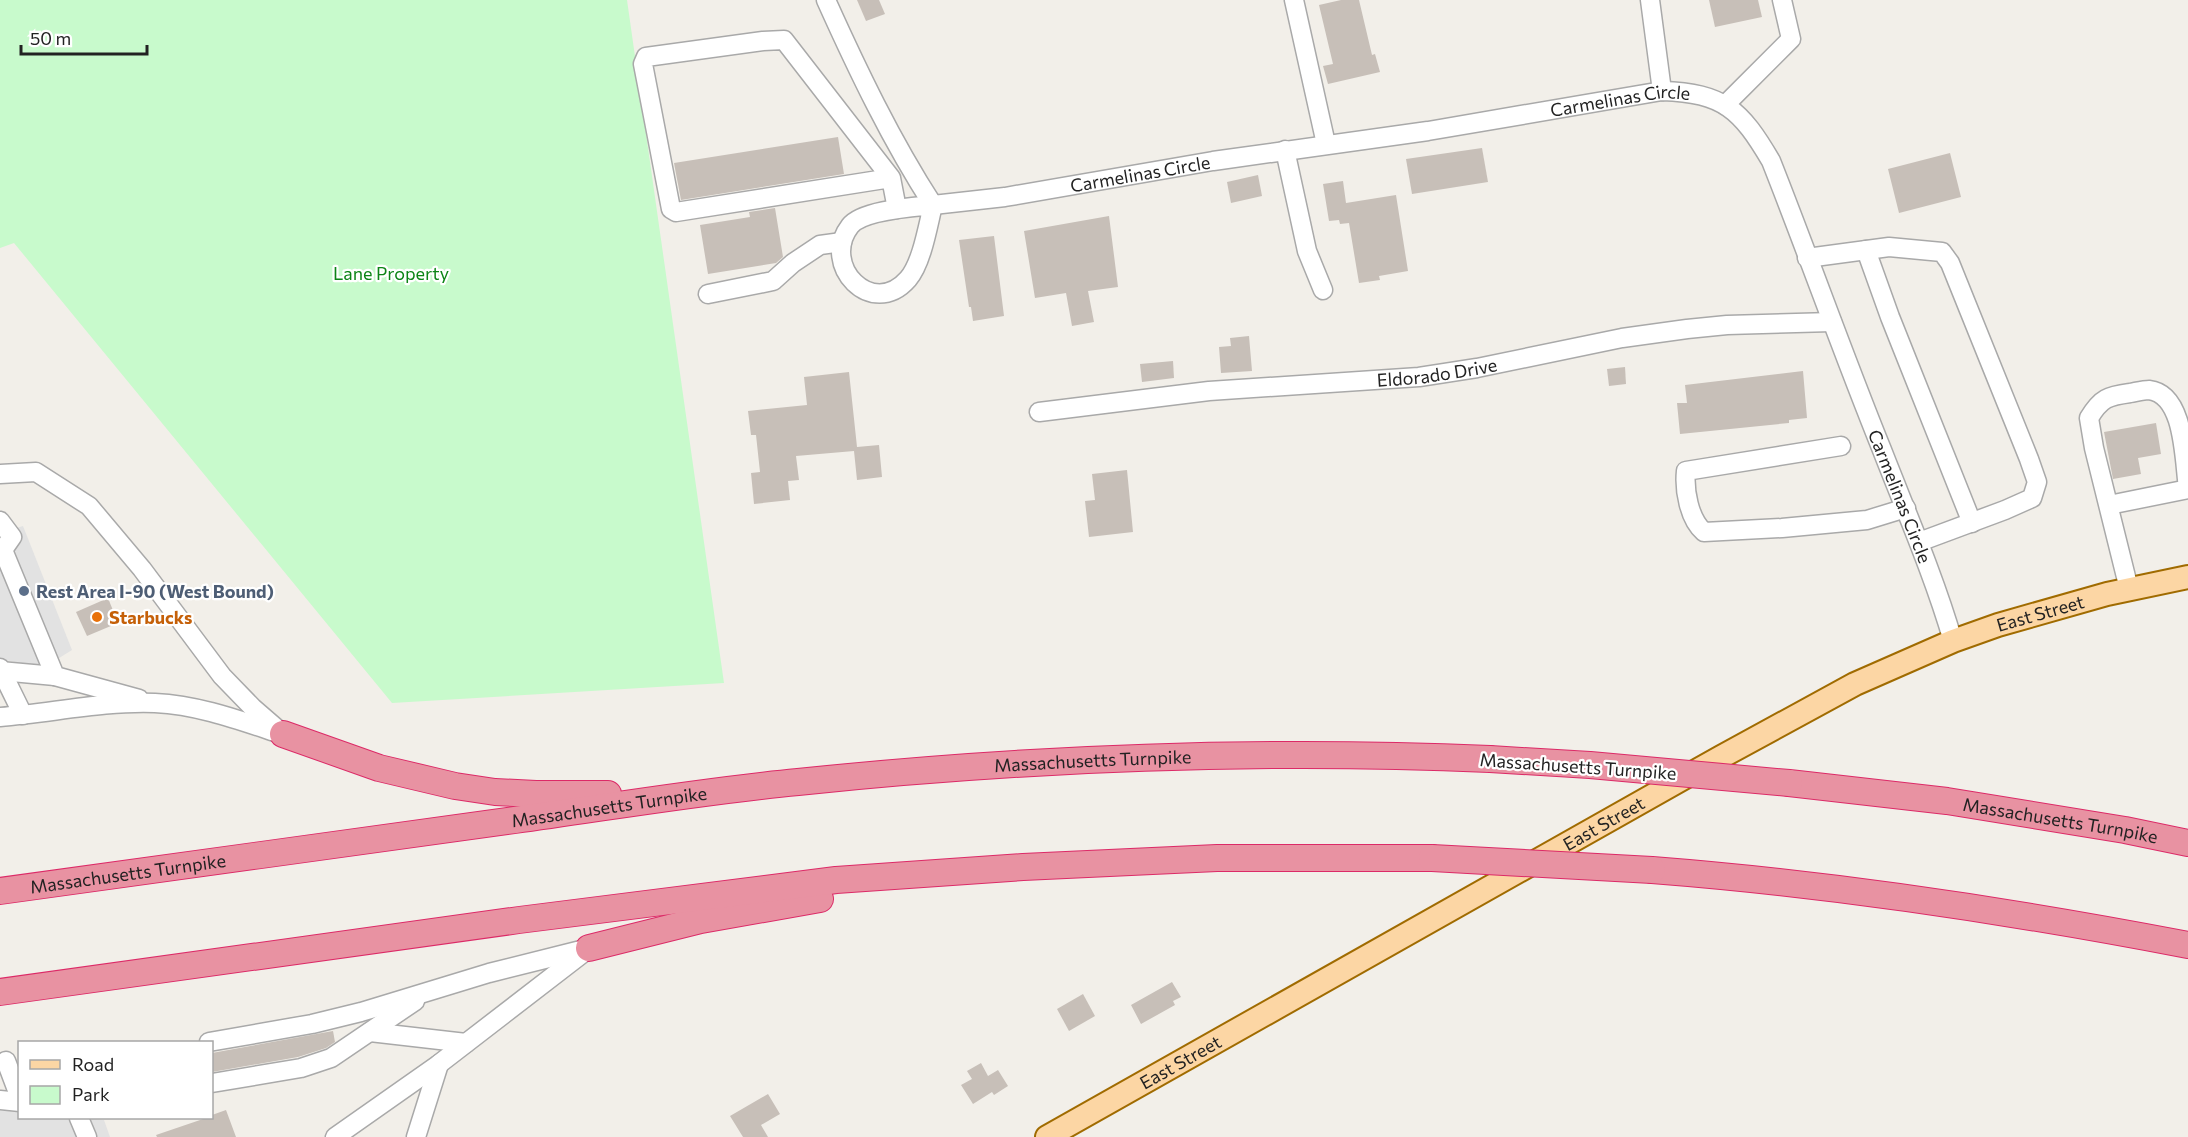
<svg xmlns="http://www.w3.org/2000/svg" width="2188" height="1137" viewBox="0 0 2188 1137" font-family="Commissioner,sans-serif">
	<style>
		.park { fill: #c8facc }
		.parking { fill: #e2e2e2 }
		.building { fill: #c7bfb8 }
		.lines { fill: none; stroke-linecap: round; stroke-linejoin: round }
		.minor-casing { stroke: #a9a9a9; stroke-width: 21 }
		.major-casing { stroke: #a06b00; stroke-width: 26 }
		.highway-casing { stroke: #dc2a67; stroke-width: 28 }
		.minor { stroke: #fff; stroke-width: 18 }
		.major { stroke: #fcd6a4; stroke-width: 22 }
		.highway { stroke: #e892a2; stroke-width: 26 }
		.highway-bridge-casing { stroke: #dc2a67; stroke-width: 28; stroke-linecap: butt }
		.highway-bridge { stroke: #e892a2; stroke-width: 26 }
		.service-dot { fill: #5c6f8a; stroke: #fff; stroke-width: 2 }
		.food-dot { fill: #e8710a; stroke: #fff; stroke-width: 2 }
		.labels { text-anchor: middle; dominant-baseline: central; stroke-width: 4.5; stroke-linejoin: round; paint-order: stroke }
		.street-label { font-size: 18px; fill: #222; stroke: #fff }
		.park-label { font-size: 18px; fill: #0c8416; stroke: #fff }
		.service-label { font-size: 18px; font-weight: bold; fill: #4e5e75; stroke: #fff; text-anchor: start }
		.food-label { font-size: 18px; font-weight: bold; fill: #c56008; stroke: #fff; text-anchor: start }
	</style>
	<rect width="100%" height="100%" fill="#f2efe9"/>
	<!-- park -->
	<polygon class="park" points="0,0 627,0 724,683 392,703 14,243 0,248"/>
	<!-- parking -->
	<g class="parking">
		<polygon points="23,526 72,650 43,668 0,659 0,533"/>
		<polygon points="0,1110 19,1112 20,1118 80,1118 104,1120 110,1137 0,1137"/>
	</g>
	<!-- building -->
	<g class="building">
		<polygon points="857,0 879,0 885,14 866,21"/>
		<polygon points="1341,0 1359,0 1372,55 1375,54 1380,72 1328,84 1323,66 1333,64 1319,5"/>
		<polygon points="1709,0 1758,0 1762,17 1715,27"/>
		<polygon points="838,137 844,174 681,200 674,163"/>
		<polygon points="1482,148 1488,182 1412,194 1406,159"/>
		<polygon points="1950,153 1961,197 1899,213 1888,169"/>
		<polygon points="1258,175 1262,196 1231,203 1227,182"/>
		<polygon points="1343,181 1346,203 1396,195 1408,271 1379,276 1380,280 1359,283 1349,223 1340,224 1339,220 1329,221 1323,184"/>
		<polygon points="775,208 783,257 776,263 708,274 700,225 750,217 749,212"/>
		<polygon points="1109,216 1118,287 1088,291 1094,322 1072,326 1066,293 1035,298 1024,231"/>
		<polygon points="994,236 1004,316 973,321 971,307 969,307 959,240"/>
		<polygon points="1249,336 1252,371 1221,373 1219,347 1231,346 1230,338"/>
		<polygon points="1173,361 1174,378 1142,382 1140,364"/>
		<polygon points="1625,367 1626,384 1609,386 1607,369"/>
		<polygon points="1803,371 1807,418 1789,420 1789,423 1680,434 1677,403 1687,403 1685,385"/>
		<polygon points="849,372 857,447 879,445 882,477 857,480 854,451 796,456 799,480 788,481 790,500 754,504 751,473 760,472 756,435 751,435 748,411 807,405 804,377"/>
		<polygon points="2156,423 2161,454 2138,458 2141,474 2113,479 2104,432"/>
		<polygon points="1127,470 1133,532 1089,537 1085,501 1095,500 1092,474"/>
		<polygon points="108,598 118,623 87,636 76,612"/>
		<polygon points="1172,982 1181,997 1173,1001 1175,1005 1141,1024 1131,1005"/>
		<polygon points="1083,994 1095,1016 1069,1031 1057,1009"/>
		<polygon points="333,1031 335,1042 326,1048 298,1057 212,1072 212,1053"/>
		<polygon points="981,1063 988,1076 998,1070 1008,1086 994,1095 992,1092 973,1104 961,1085 972,1079 967,1071"/>
		<polygon points="768,1094 780,1114 761,1125 768,1137 743,1137 730,1116"/>
		<polygon points="226,1110 236,1137 157,1137 156,1135 206,1118 212,1118 212,1115"/>
	</g>
	<g class="lines">
		<!-- minor casing -->
		<g class="minor-casing">
			<g id="minor">
				<path id="s1" d="M826,0C858,71 891,140 933,205L1005,197L1213,161L1428,131L1662,91C1724,93 1741,110 1771,161C1809,257 1843,354 1882,450C1907,514 1934,576 1953,641"/>
				<polyline points="1294,0 1326,144"/>
				<polyline points="1650,0 1662,91"/>
				<polyline points="1725,105 1791,39 1782,0"/>
				<polyline points="1285,150 1307,251 1323,290"/>
				<polyline points="891,178 784,40 763,41 646,57 643,64 671,209 676,212 891,178 897,209"/>
				<path d="M933,205C928,225 922,263 908,279C872,320 820,265 850,226C862,210 914,207 933,205Z"/>
				<polyline points="1866,250 1890,317 1972,523"/>
				<polyline points="1807,258 1889,247 1942,252 1950,263 2029,459 2037,482 2032,498 2005,510 1919,542"/>
				<polyline points="708,294 773,281 793,263 820,245 842,242"/>
				<path id="s2" d="M1039,412L1209,391L1419,377L1477,368L1622,338L1687,329L1727,325L1832,322"/>
				<path d="M1841,446L1686,471C1684,490 1689,519 1704,532L1782,528L1867,520L1906,508"/>
				<polyline points="0,474 36,472 89,506 142,569 222,676 253,708 283,734"/>
				<polyline points="2109,505 2188,489"/>
				<polyline points="0,521 12,537 3,550"/>
				<polyline points="0,551 3,550 55,676 139,699"/>
				<path d="M2129,589L2094,448L2089,418C2101,398 2108,396 2130,393C2136,392 2143,390 2149,390C2185,394 2184,460 2188,488"/>
				<polyline points="0,668 23,715"/>
				<polyline points="0,671 55,676"/>
				<path d="M0,717C51,713 104,701 155,703C197,705 236,719 275,732"/>
				<polyline points="370,1032 466,1043"/>
				<polyline points="209,1042 312,1024 361,1012 489,973 589,948"/>
				<polyline points="6,1061 20,1098"/>
				<polyline points="212,1083 301,1068 331,1058 415,1001"/>
				<polyline points="0,1100 20,1102"/>
				<polyline points="79,1118 87,1137"/>
				<polyline points="335,1137 439,1064 583,953"/>
				<polyline points="416,1137 439,1064"/>
			</g>
		</g>
		<!-- major casing -->
		<g class="major-casing">
			<g id="major">
				<path id="s3" d="M1047,1137L1721,757L1855,684L1953,641L1998,625L2107,594L2188,577"/>
			</g>
		</g>
		<!-- highway casing -->
		<g class="highway-casing">
			<g id="highway">
				<polyline points="283,734 379,768 455,786 495,792 536,794 608,794"/>
				<path id="s4" d="M1789,783L1947,801L2125,830L2188,843"/>
				<path d="M1652,870C1832,884 2011,911 2188,945"/>
				<path id="s5" d="M0,891C172,867 343,844 515,820C609,807 703,791 798,782C1028,758 1260,749 1490,759"/>
				<polyline points="589,948 701,920 820,899"/>
				<polyline points="0,992 519,920 836,880 1023,867 1217,858 1432,858"/>
			</g>
		</g>
		<!-- minor -->
		<use href="#minor" class="minor"/>
		<!-- major -->
		<use href="#major" class="major"/>
		<!-- highway -->
		<use href="#highway" class="highway"/>
		<!-- highway-bridge casing -->
		<g class="highway-bridge-casing">
			<g id="highway-bridge">
				<polyline points="1490,759 1590,765 1789,783"/>
				<polyline points="1432,858 1652,870"/>
			</g>
		</g>
		<!-- highway-bridge -->
		<use href="#highway-bridge" class="highway-bridge"/>
	</g>
	<!-- markers -->
	<circle class="service-dot" cx="24" cy="591" r="6"/>
	<circle class="food-dot" cx="97" cy="617" r="6"/>
	<g class="labels">
		<!-- street labels -->
		<g class="street-label">
			<text stroke="none"><textPath href="#s1" startOffset="927">Carmelinas Circle</textPath></text>
			<text stroke="none"><textPath href="#s1" startOffset="441">Carmelinas Circle</textPath></text>
			<text stroke="none"><textPath href="#s2" startOffset="400">Eldorado Drive</textPath></text>
			<text stroke="none"><textPath href="#s1" startOffset="1467">Carmelinas Circle</textPath></text>
			<text stroke="none"><textPath href="#s3" startOffset="1125">East Street</textPath></text>
			<text stroke="none"><textPath href="#s5" startOffset="1101">Massachusetts Turnpike</textPath></text>
			<text transform="translate(1578 766) rotate(4)">Massachusetts Turnpike</text>
			<text stroke="none"><textPath href="#s5" startOffset="615">Massachusetts Turnpike</textPath></text>
			<text stroke="none"><textPath href="#s4" startOffset="274">Massachusetts Turnpike</textPath></text>
			<text stroke="none"><textPath href="#s3" startOffset="639">East Street</textPath></text>
			<text stroke="none"><textPath href="#s5" startOffset="129">Massachusetts Turnpike</textPath></text>
			<text stroke="none"><textPath href="#s3" startOffset="153">East Street</textPath></text>
		</g>
		<!-- park labels -->
		<g class="park-label">
			<text x="391" y="273">Lane Property</text>
		</g>
		<!-- service labels -->
		<g class="service-label">
			<text x="36" y="591">Rest Area I-90 (West Bound)</text>
		</g>
		<!-- food labels -->
		<g class="food-label">
			<text x="109" y="617">Starbucks</text>
		</g>
	</g>
	<!-- legend -->
	<rect x="18" y="1041" width="195" height="78" fill="#ffffff" stroke="#a7a7a7" stroke-width="1.5"/>
	<rect x="30" y="1060" width="30" height="9" fill="#fcd6a4" stroke="#a7a7a7" stroke-width="1.5"/>
	<text x="72" y="1071" font-size="18" fill="#222222">Road</text>
	<rect x="30" y="1086" width="30" height="18" fill="#c8facc" stroke="#a7a7a7" stroke-width="1.5"/>
	<text x="72" y="1101" font-size="18" fill="#222222">Park</text>
	<!-- scale -->
	<path d="M21 45v9h126v-9" fill="none" stroke="#222222" stroke-width="3"/>
	<text x="30" y="45" font-size="18" fill="#222222" stroke="#ffffff" stroke-width="4.5" paint-order="stroke">50 m</text>
</svg>
